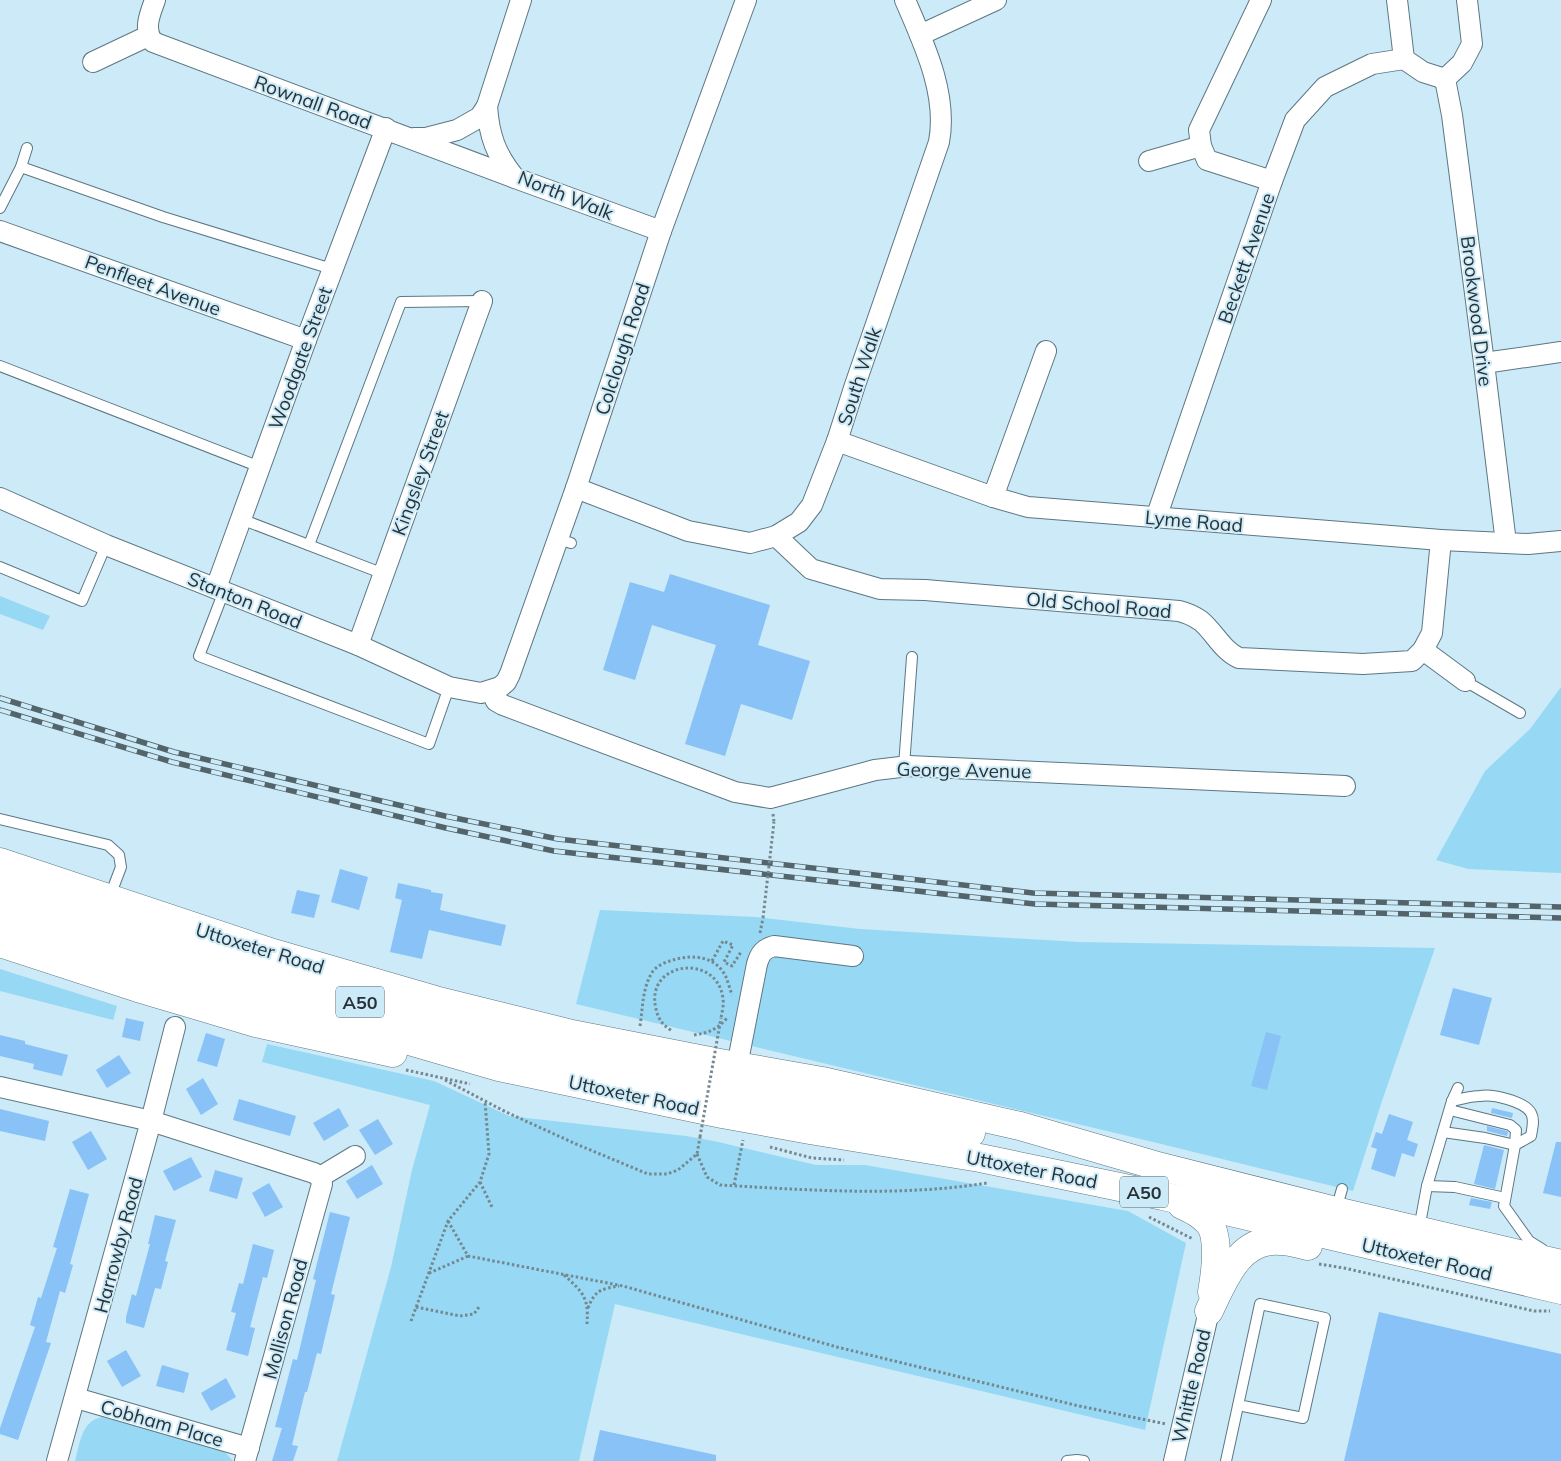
<svg xmlns="http://www.w3.org/2000/svg" width="1561" height="1461" viewBox="0 0 1561 1461" font-family="Mulish,sans-serif">
	<style>
		.green { fill: #97d9f4 }
		.building { fill: #88c2f6 }
		.lines { fill: none; stroke-linecap: round; stroke-linejoin: round }
		.service-casing { stroke: #5c7783; stroke-width: 12 }
		.minor-casing { stroke: #5c7783; stroke-width: 22 }
		.trunk-casing { stroke: #5c7783; stroke-width: 29 }
		.path { stroke: #748891; stroke-width: 3; stroke-dasharray: 2.5 2.5; stroke-linecap: butt }
		.service { stroke: #fff; stroke-width: 10 }
		.minor { stroke: #fff; stroke-width: 20 }
		.trunk { stroke: #fff; stroke-width: 28 }
		.rail-casing { stroke: #53646b; stroke-width: 5.5 }
		.rail { stroke: #cceaf7; stroke-width: 4; stroke-dasharray: 11; stroke-linecap: butt }
		.path-bridge { stroke: #748891; stroke-width: 3; stroke-dasharray: 2.5 2.5; stroke-linecap: butt }
		.labels { text-anchor: middle; dominant-baseline: central; stroke-width: 4; stroke-linejoin: round; paint-order: stroke }
		.shield { fill: #cceaf7; stroke: #586971; stroke-width: 1 }
		.shield-label { font-size: 18px; font-weight: bold; fill: #263237 }
		.street-label { font-size: 19px; fill: #263237; stroke: #cceaf7 }
	</style>
	<rect width="100%" height="100%" fill="#cceaf7"/>
	<!-- green -->
	<g class="green">
		<polygon points="0,596 50,616 43,630 0,614"/>
		<polygon points="1561,687 1561,873 1468,869 1436,860 1485,771 1530,729"/>
		<polygon points="600,910 756,917 860,929 1079,942 1435,948 1382,1101 1353,1191 1157,1143 576,1004"/>
		<polygon points="0,969 117,1006 113,1020 0,991"/>
		<polygon points="267,1044 434,1081 509,1116 686,1136 714,1141 816,1165 865,1165 1128,1211 1186,1243 1145,1430 615,1304 579,1461 337,1461 391,1267 412,1170 430,1105 262,1062"/>
		<path d="M102,1417L223,1450L233,1461H75C80,1444 81,1421 102,1417Z"/>
	</g>
	<!-- building -->
	<g class="building">
		<polygon points="670,574 770,605 758,645 810,661 792,720 741,704 725,756 685,744 716,645 652,625 635,680 603,670 630,582 664,592"/>
		<polygon points="340,869 368,877 359,910 331,902"/>
		<polygon points="398,883 431,890 431,892 443,894 440,910 506,925 501,946 429,930 422,959 390,952 402,900 395,898"/>
		<polygon points="297,890 320,895 314,918 291,913"/>
		<polygon points="1453,988 1492,998 1479,1045 1440,1035"/>
		<polygon points="126,1018 144,1022 140,1041 122,1037"/>
		<polygon points="1266,1032 1281,1036 1267,1090 1251,1086"/>
		<polygon points="206,1033 225,1039 217,1067 197,1061"/>
		<polygon points="0,1035 25,1041 25,1044 68,1055 62,1076 33,1069 34,1064 0,1056"/>
		<polygon points="119,1055 131,1073 107,1088 96,1070"/>
		<polygon points="203,1078 218,1104 201,1115 186,1089"/>
		<polygon points="239,1099 296,1116 290,1136 233,1120"/>
		<polygon points="339,1108 349,1126 324,1141 313,1123"/>
		<polygon points="1492,1108 1513,1113 1512,1118 1491,1113"/>
		<polygon points="0,1109 49,1121 45,1141 0,1131"/>
		<polygon points="1389,1114 1413,1122 1407,1140 1418,1144 1414,1157 1402,1153 1395,1177 1371,1169 1377,1149 1371,1147 1376,1132 1382,1134"/>
		<polygon points="378,1119 393,1144 375,1155 359,1130"/>
		<polygon points="1487,1126 1507,1131 1508,1132 1507,1136 1487,1131"/>
		<polygon points="91,1131 107,1159 88,1170 72,1142"/>
		<polygon points="1556,1142 1561,1142 1561,1197 1543,1193"/>
		<polygon points="1484,1145 1504,1150 1495,1189 1474,1184"/>
		<polygon points="191,1157 202,1177 174,1191 163,1171"/>
		<polygon points="372,1165 383,1184 357,1199 346,1181"/>
		<polygon points="215,1170 243,1178 237,1199 209,1191"/>
		<polygon points="269,1183 283,1207 265,1217 252,1193"/>
		<polygon points="70,1189 89,1194 70,1264 73,1265 65,1293 60,1291 46,1342 51,1343 18,1440 0,1434 0,1428 35,1327 30,1325 38,1297 41,1298 57,1248 53,1247"/>
		<polygon points="1471,1198 1492,1202 1490,1209 1469,1205"/>
		<polygon points="330,1212 350,1217 331,1294 335,1295 321,1354 317,1353 307,1392 305,1392 292,1445 298,1446 293,1461 272,1461 282,1428 275,1427 293,1359 297,1360 316,1280 313,1279"/>
		<polygon points="155,1215 176,1220 165,1261 168,1262 161,1289 155,1288 144,1328 126,1323 126,1317 132,1294 136,1296 150,1244 148,1244"/>
		<polygon points="253,1244 274,1250 267,1278 263,1277 250,1327 255,1328 248,1356 226,1350 236,1313 231,1312 239,1283 243,1284"/>
		<polygon points="1379,1312 1561,1354 1561,1461 1344,1461"/>
		<polygon points="126,1350 141,1376 122,1387 107,1361"/>
		<polygon points="162,1365 189,1373 184,1393 156,1386"/>
		<polygon points="226,1378 236,1397 211,1411 201,1393"/>
		<polygon points="600,1430 716,1455 716,1461 593,1461"/>
	</g>
	<g class="lines">
		<!-- service casing -->
		<g class="service-casing">
			<g id="service">
				<polyline points="21,167 163,217 332,269"/>
				<polyline points="0,208 21,167 27,148"/>
				<polyline points="0,366 260,467"/>
				<polyline points="241,519 384,574"/>
				<polyline points="558,539 571,543"/>
				<polyline points="309,545 401,302 482,301"/>
				<polyline points="0,567 82,601 106,545"/>
				<polyline points="224,591 199,656 429,744 449,687"/>
				<polyline points="1465,681 1520,713"/>
				<polyline points="904,766 912,657"/>
				<polyline points="0,819 108,845 119,855 121,867 110,896"/>
				<path d="M1452,1101C1461,1099 1471,1096 1480,1096C1493,1094 1524,1101 1531,1113C1535,1120 1532,1129 1531,1136L1515,1145"/>
				<polyline points="1450,1110 1510,1125 1516,1130 1515,1145"/>
				<polyline points="1443,1132 1485,1138 1515,1145 1504,1206 1529,1241 1542,1249"/>
				<polyline points="1427,1186 1455,1187 1505,1198"/>
				<polyline points="1336,1210 1342,1189"/>
				<polyline points="1419,1229 1427,1186 1452,1101 1458,1088"/>
				<polyline points="1067,1461 1077,1460 1084,1461"/>
				<polyline points="1226,1461 1260,1304 1325,1318 1303,1418 1238,1405"/>
			</g>
		</g>
		<!-- minor casing -->
		<g class="minor-casing">
			<g id="minor">
				<path d="M155,0C150,14 143,29 153,42L515,178"/>
				<polyline points="1261,0 1199,130 1201,146 1207,160 1272,181"/>
				<polyline points="1397,0 1404,59 1423,72 1445,79"/>
				<polyline points="920,35 996,0"/>
				<polyline points="93,62 148,36"/>
				<polyline points="1445,79 1452,115 1484,363 1506,543"/>
				<polyline points="1445,79 1462,63 1472,44 1467,0"/>
				<path d="M487,106C489,136 496,155 515,178L661,231"/>
				<polyline points="414,138 426,138 457,130 480,117 487,106 521,0"/>
				<polyline points="1149,161 1201,146"/>
				<polyline points="0,231 306,340"/>
				<polyline points="1484,363 1561,352"/>
				<polyline points="837,441 993,497 1028,507 1441,540 1528,544 1561,541"/>
				<path d="M576,488L688,531L750,543L776,536L799,522L812,505L837,441L855,385L939,142C948,94 924,44 905,0"/>
				<polyline points="993,497 1046,351"/>
				<polyline points="0,498 106,545 358,645 449,687 481,693 500,687 506,682 510,674 576,488 661,231 746,0"/>
				<polyline points="1156,518 1272,181 1295,120 1325,87 1372,64 1404,59"/>
				<path d="M776,536L811,569L880,589L925,590L1179,611C1187,613 1194,616 1201,621C1215,633 1222,650 1239,658L1363,664L1412,661L1423,650L1432,633L1441,540"/>
				<polyline points="216,588 306,340 386,128"/>
				<polyline points="358,645 482,301"/>
				<polyline points="1423,650 1465,681"/>
				<polyline points="491,691 496,701 503,705 735,792 770,798 875,770 909,766 1345,786"/>
				<path d="M737,1066L757,964C760,954 763,949 774,946L853,956"/>
				<polyline points="0,1087 151,1121 314,1173 320,1177 322,1184 245,1461"/>
				<polyline points="320,1177 355,1156"/>
				<polyline points="76,1398 249,1448"/>
				<polyline points="57,1461 151,1121 175,1027"/>
				<polyline points="1174,1461 1209,1311"/>
			</g>
		</g>
		<!-- trunk casing -->
		<g class="trunk-casing">
			<g id="trunk">
				<polyline points="0,862 273,953 435,1000 572,1034 725,1064 822,1081 1020,1126 1154,1165 1336,1211 1561,1264"/>
				<polyline points="0,888 287,982 510,1046 726,1090 971,1133"/>
				<polyline points="0,916 196,979 499,1067 722,1114 810,1130 980,1158 1163,1196 1561,1290"/>
				<polyline points="0,943 138,988 256,1023 393,1053"/>
				<path d="M1182,1205C1191,1209 1201,1214 1208,1222C1221,1236 1215,1275 1212,1292"/>
				<path d="M1209,1311C1224,1280 1239,1237 1281,1241C1290,1241 1299,1244 1308,1246"/>
			</g>
		</g>
		<!-- path -->
		<g class="path">
			<polyline points="773,814 774,822"/>
			<polyline points="760,933 763,918"/>
			<polyline points="712,961 723,941 733,945 724,962 732,966 741,952"/>
			<path d="M640,1026C643,1007 642,988 653,971C658,965 666,962 673,960C693,954 716,956 726,977C728,982 730,989 732,995"/>
			<path d="M671,1030C662,1025 658,1018 656,1009C644,961 718,952 723,999C724,1005 722,1012 721,1018"/>
			<path d="M694,1035C708,1033 718,1029 727,1018"/>
			<polyline points="406,1070 470,1084"/>
			<polyline points="445,1080 506,1112 576,1144 648,1174 667,1174 678,1170 697,1154 700,1137"/>
			<polyline points="770,1147 812,1158 844,1160"/>
			<path d="M697,1154L707,1177L720,1185C809,1190 899,1197 987,1183"/>
			<polyline points="480,1182 492,1207"/>
			<polyline points="734,1185 743,1140"/>
			<polyline points="1149,1217 1193,1239"/>
			<polyline points="448,1221 468,1256 623,1286 837,1347 1079,1406 1166,1424"/>
			<polyline points="1319,1264 1344,1268 1534,1311 1550,1311"/>
			<polyline points="429,1273 468,1256"/>
			<path d="M564,1275C583,1292 589,1298 587,1324"/>
			<polyline points="416,1307 460,1316 474,1314 479,1307"/>
			<path d="M588,1308C595,1290 601,1289 619,1286"/>
			<polyline points="411,1321 448,1221 480,1182 489,1154 485,1101"/>
		</g>
		<!-- service -->
		<use href="#service" class="service"/>
		<!-- minor -->
		<use href="#minor" class="minor"/>
		<!-- trunk -->
		<use href="#trunk" class="trunk"/>
		<!-- rail casing -->
		<g class="rail-casing">
			<g id="rail">
				<polyline points="0,698 174,752 445,816 558,839 1033,893 1561,907"/>
				<polyline points="0,710 172,762 446,828 554,851 1035,904 1561,918"/>
			</g>
		</g>
		<!-- rail -->
		<use href="#rail" class="rail"/>
		<!-- path-bridge -->
		<g class="path-bridge">
			<polyline points="763,918 774,822"/>
			<polyline points="700,1137 721,1018"/>
		</g>
	</g>
	<g class="labels">
		<!-- shield labels -->
		<g class="shield">
			<rect x="336" y="986.5" width="48" height="31" rx="4"/>
			<rect x="1120" y="1176.5" width="48" height="31" rx="4"/>
		</g>
		<g class="shield-label">
			<text x="360" y="1002">A50</text>
			<text x="1144" y="1192">A50</text>
		</g>
		<!-- street labels -->
		<g class="street-label">
			<text transform="translate(313 102) rotate(20)">Rownall Road</text>
			<text transform="translate(566 195) rotate(22)">North Walk</text>
			<text transform="translate(1246 258) rotate(-71)">Beckett Avenue</text>
			<text transform="translate(153 285) rotate(20)">Penfleet Avenue</text>
			<text transform="translate(1477 311) rotate(83)">Brookwood Drive</text>
			<text transform="translate(622 349) rotate(-72)">Colclough Road</text>
			<text transform="translate(300 358) rotate(-70)">Woodgate Street</text>
			<text transform="translate(859 376) rotate(-72)">South Walk</text>
			<text transform="translate(420 473) rotate(-70)">Kingsley Street</text>
			<text transform="translate(1194 521) rotate(5)">Lyme Road</text>
			<text transform="translate(245 600) rotate(22)">Stanton Road</text>
			<text transform="translate(1099 605) rotate(5)">Old School Road</text>
			<text transform="translate(964 770) rotate(1)">George Avenue</text>
			<text transform="translate(260 948) rotate(17)">Uttoxeter Road</text>
			<text transform="translate(634 1095) rotate(12)">Uttoxeter Road</text>
			<text transform="translate(1032 1169) rotate(11)">Uttoxeter Road</text>
			<text transform="translate(118 1245) rotate(-75)">Harrowby Road</text>
			<text transform="translate(1427 1259) rotate(13)">Uttoxeter Road</text>
			<text transform="translate(285 1319) rotate(-75)">Mollison Road</text>
			<text transform="translate(1191 1386) rotate(-77)">Whittle Road</text>
			<text transform="translate(162 1423) rotate(16)">Cobham Place</text>
		</g>
	</g>
</svg>
